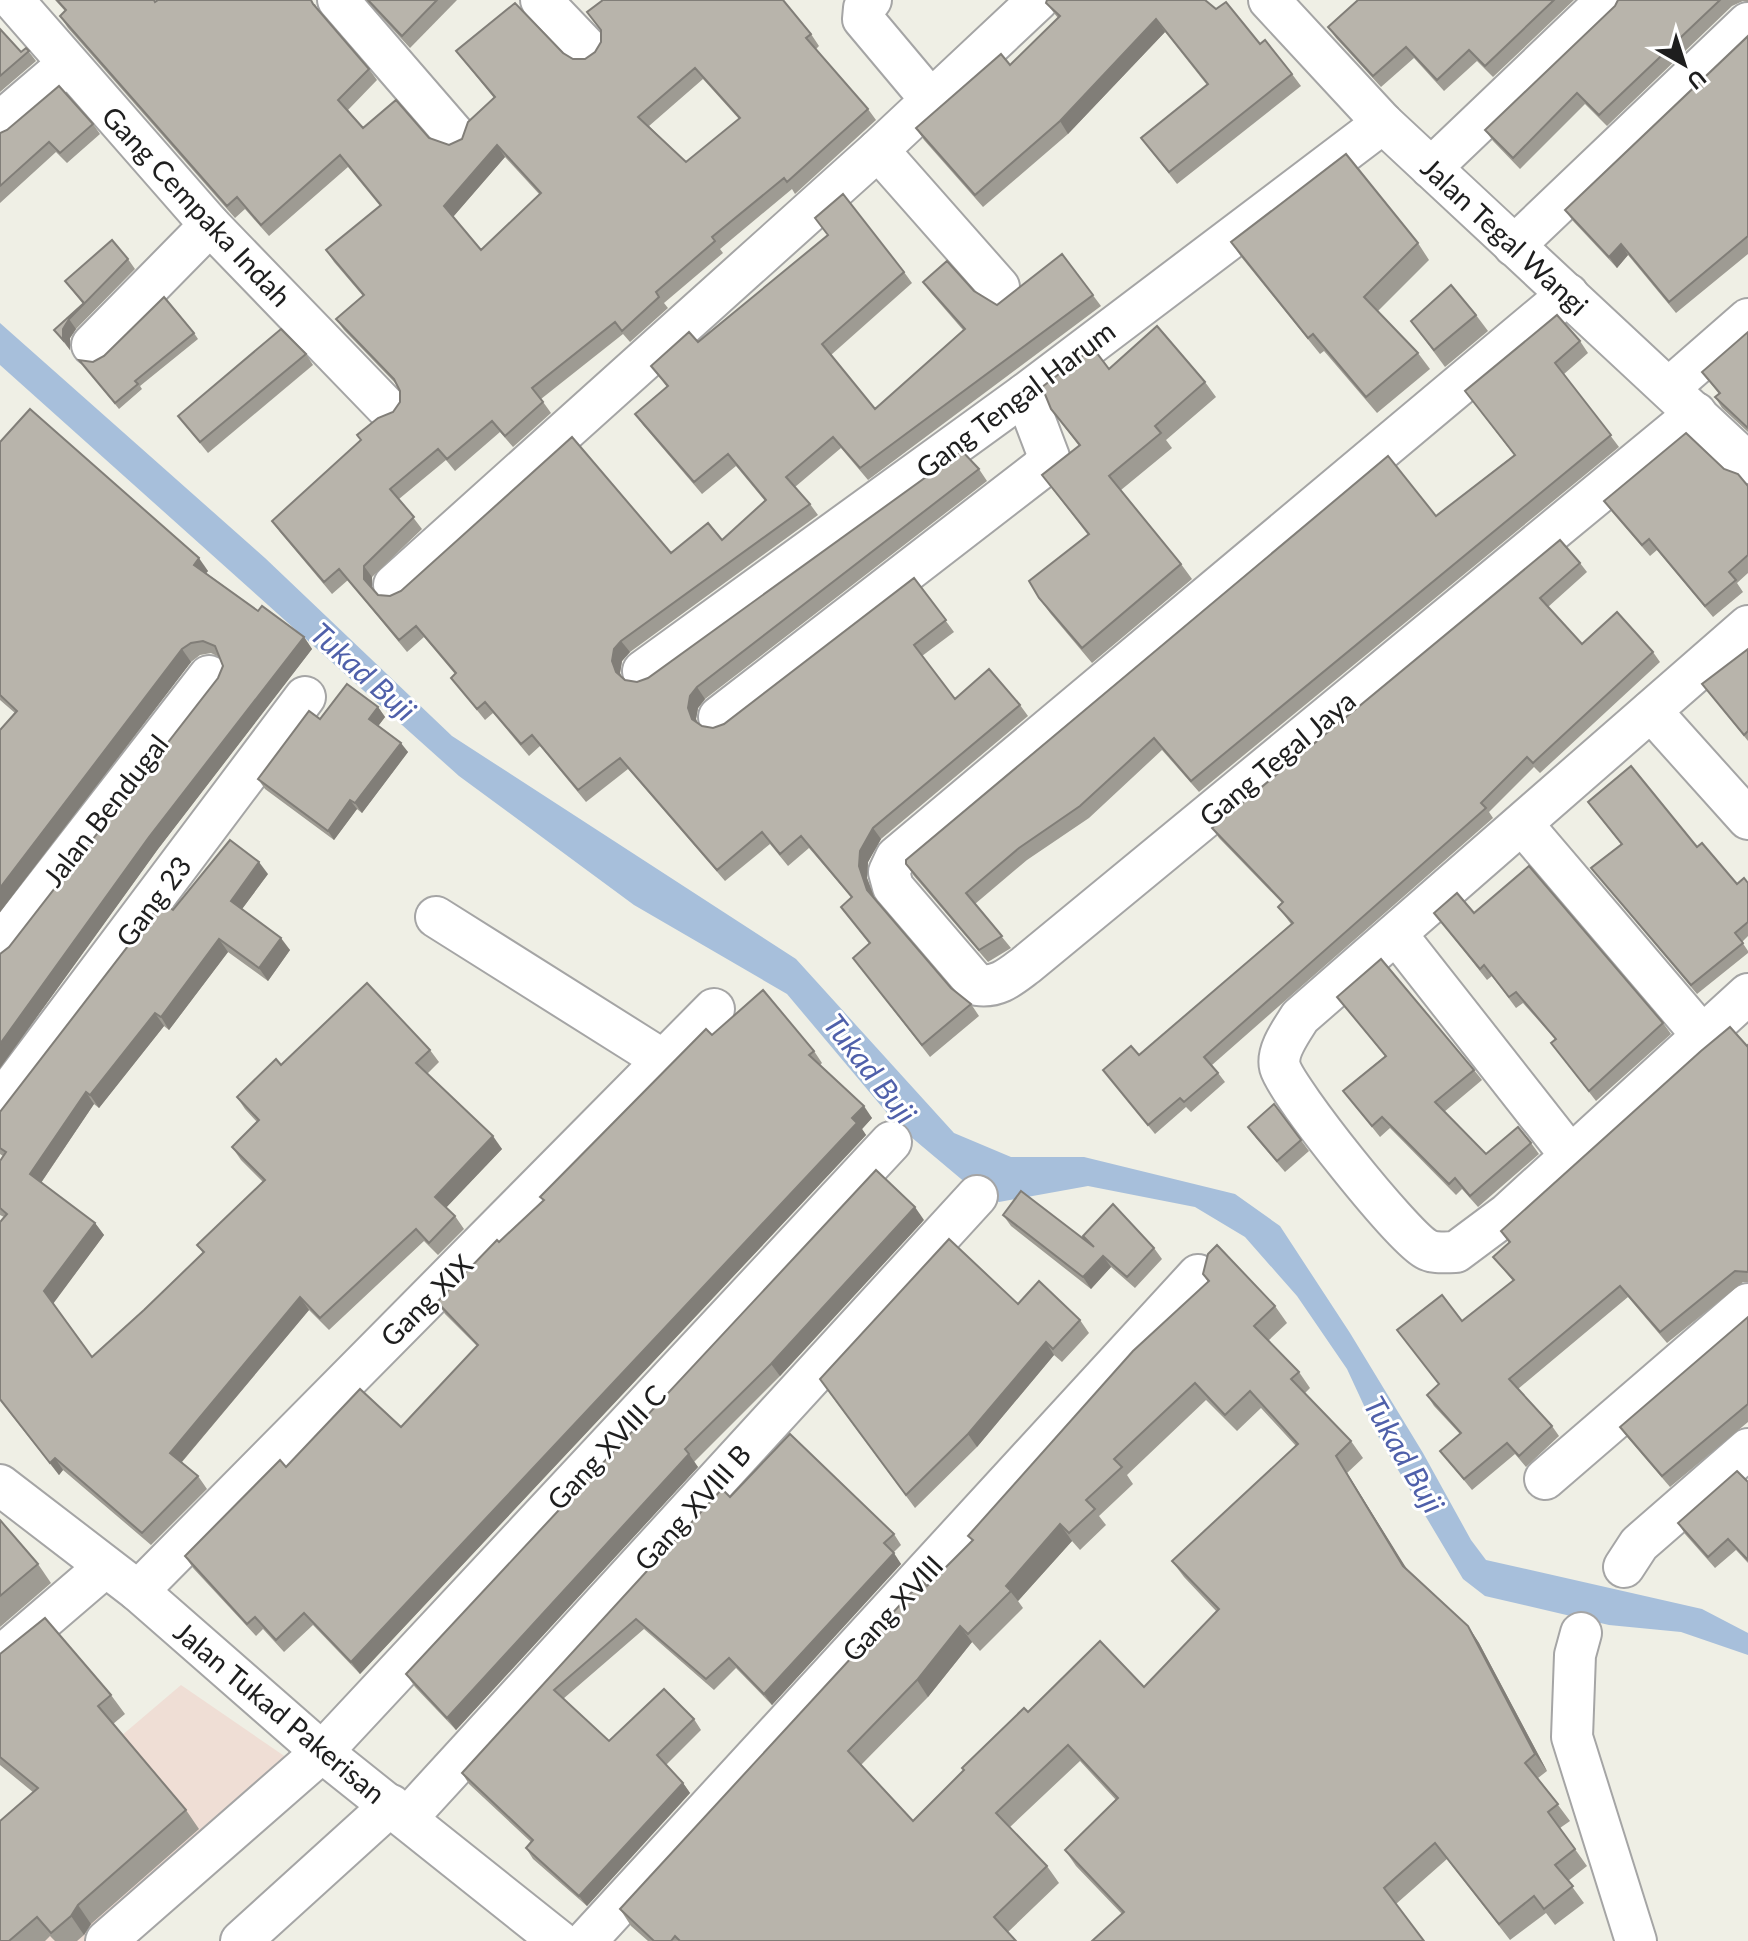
<svg xmlns="http://www.w3.org/2000/svg" width="1748" height="1941" viewBox="0 0 1748 1941" font-family="Lato,sans-serif">
	<style>
		.commercial { fill: #efded5 }
		.water { fill: #a7bfdb }
		.lines { fill: none; stroke-linecap: round; stroke-linejoin: round }
		.minor-casing { stroke: #a5a5a5; stroke-width: 44 }
		.minor { stroke: #fff; stroke-width: 40 }
		.wall { fill: #9e9b93; fill-rule: evenodd }
		.shaded-wall { fill: #817e78 }
		.building { fill: #b8b4ab; stroke: #817e78; stroke-width: 2; fill-rule: evenodd }
		.labels { text-anchor: middle; dominant-baseline: central; stroke-width: 6; stroke-linejoin: round; paint-order: stroke }
		.street-label { font-size: 28px; fill: #1e1e1e; stroke: #fff }
		.water-label { font-size: 30px; font-style: italic; fill: #4f60aa; stroke: #fff }
	</style>
	<rect width="100%" height="100%" fill="#efefe5"/>
	<!-- commercial -->
	<polygon class="commercial" points="181,1685 296,1764 95,1941 36,1941 0,1839"/>
	<!-- water -->
	<polygon class="water" points="0,323 265,558 452,736 796,959 954,1133 1011,1157 1084,1157 1235,1194 1280,1226 1350,1333 1423,1453 1471,1540 1486,1560 1702,1609 1748,1633 1748,1655 1681,1632 1609,1625 1485,1596 1463,1579 1379,1438 1347,1369 1297,1296 1245,1237 1195,1207 1088,1186 999,1202 973,1189 898,1126 787,994 634,905 459,776 0,365"/>
	<g class="lines">
		<!-- minor casing -->
		<g class="minor-casing">
			<g id="minor">
				<polyline points="13,0 210,225 386,407"/>
				<polyline points="338,0 454,134"/>
				<polyline points="541,0 587,48"/>
				<polyline points="871,0 864,8 863,19 931,100"/>
				<polyline points="1269,0 1383,123 1748,463"/>
				<polyline points="0,122 68,64"/>
				<polyline points="878,150 999,287"/>
				<polyline points="1431,168 1607,0"/>
				<polyline points="1514,246 1748,23"/>
				<path d="M1568,294L896,857L889,872L893,887L977,985C998,988 1010,977 1026,965L1696,413"/>
				<polyline points="92,345 210,225"/>
				<polyline points="1669,388 1748,319"/>
				<polyline points="394,585 878,150 1038,0"/>
				<path d="M1748,626L1300,1017C1292,1030 1276,1051 1280,1067C1287,1092 1402,1236 1426,1249C1434,1254 1446,1252 1456,1252L1507,1214L1748,994"/>
				<polyline points="643,671 1025,394 1383,123"/>
				<polyline points="1651,711 1748,819"/>
				<polyline points="719,717 1040,469 1049,457 1025,394"/>
				<polyline points="1523,825 1702,1035"/>
				<polyline points="436,917 663,1060"/>
				<polyline points="1397,935 1570,1155"/>
				<polyline points="0,945 209,676"/>
				<polyline points="0,1103 305,697"/>
				<polyline points="1545,1479 1748,1304"/>
				<polyline points="0,1485 138,1591 322,1752 559,1941"/>
				<polyline points="1624,1567 1639,1544 1748,1449"/>
				<polyline points="138,1591 714,1009"/>
				<polyline points="1581,1633 1575,1655 1572,1737 1636,1941"/>
				<polyline points="0,1657 105,1567"/>
				<polyline points="407,1818 977,1196"/>
				<polyline points="106,1941 322,1752 891,1142"/>
				<polyline points="241,1941 391,1805"/>
				<polyline points="586,1941 1198,1275"/>
			</g>
		</g>
		<!-- minor -->
		<use href="#minor" class="minor"/>
	</g>
	<!-- wall -->
	<g class="wall">
		<path d="M55,0H154L155,2L315,4L318,10L369,69L377,80L348,110L363,128L429,138L449,145L462,139L494,98L456,51L563,53L573,59H585L811,34L819,46L816,49L868,109L876,120L795,194L792,189L720,249L723,253L664,303L668,308L630,342L623,334L541,399L551,413L513,447L500,432L455,471L446,460L399,499L422,529L372,577V588L378,595L390,596L671,553L722,540L765,501L736,466L702,494L643,425L635,414L667,387L651,366L698,342L828,235L815,218L904,272L912,283L831,355L875,409L963,330L931,293L923,282L974,291L997,305L1062,254L1101,306L868,480L841,448L795,487L810,504L818,515L630,652L622,661L620,673L622,677L625,680L637,682L648,678L979,469L987,481L705,699L698,708L696,719L698,723L702,726L713,728L724,724L914,578L954,632L922,656L955,699L1020,705L1028,716L881,839L868,862L867,878L874,898L951,988L971,1004L979,1016L930,1057L853,958L870,944L841,907L852,898L809,848L788,866L770,844L725,881L628,769L586,802L540,746L529,756L493,713L485,720L451,678L455,674L424,637L407,652L348,580L332,594L280,532L272,521L393,412L400,402V391L398,386L344,330L336,319L363,296L334,262L326,250L380,206L348,167L269,236L245,209L235,218L68,28L60,16L65,11ZM703,79L739,119L686,162L649,126ZM505,157L540,195L481,250L453,217Z"/>
		<polygon points="366,0 457,0 410,48"/>
		<polygon points="1358,0 1574,0 1493,77 1477,61 1444,91 1414,58 1381,87 1336,38 1328,27"/>
		<polygon points="1618,0 1748,0 1748,2 1743,1 1732,6 1607,126 1585,104 1520,169 1493,141 1485,130 1615,6"/>
		<polygon points="1046,3 1260,44 1292,74 1301,86 1177,184 1141,138 1207,85 1165,32 1068,134 983,207 924,140 916,128 1010,65 1058,18"/>
		<polygon points="0,29 21,52 26,48 36,61 0,92"/>
		<polygon points="1748,36 1748,254 1676,313 1628,255 1617,268 1573,221 1565,210"/>
		<polygon points="93,124 100,134 67,163 56,152 0,203 0,133"/>
		<polygon points="1231,242 1418,243 1429,260 1378,311 1418,353 1430,369 1377,413 1324,351 1320,354 1242,258"/>
		<polygon points="128,259 135,269 76,329 70,338 70,350 54,330 83,304 65,281"/>
		<polygon points="1476,315 1488,331 1445,367 1411,321"/>
		<polygon points="1748,332 1748,432 1722,408 1715,397 1719,394 1702,372"/>
		<polygon points="194,333 198,339 140,386 142,389 119,409 79,360 93,362"/>
		<polygon points="1580,341 1588,353 1564,374 1619,447 1199,792 1162,750 1089,818 1027,860 975,904 1011,948 988,962 914,876 906,864 1436,516 1514,455 1465,391"/>
		<polygon points="306,354 313,365 208,453 178,416"/>
		<polygon points="1109,369 1205,382 1216,397 1166,440 1172,448 1121,490 1181,564 1192,579 1092,663 1050,613 1039,598 1088,535 1042,475 1079,446 1051,409"/>
		<polygon points="0,442 208,571 206,573 258,611 304,637 312,649 158,849 0,1068 0,954 9,947 218,678 223,666 219,657 211,653 200,655 191,662 0,912 0,730 15,713 0,700"/>
		<polygon points="1724,469 1748,486 1748,573 1737,583 1743,592 1713,617 1657,550 1650,556 1612,512 1604,501"/>
		<polygon points="1580,563 1587,572 1548,607 1582,644 1653,652 1660,662 1540,773 1534,767 1489,812 1493,818 1212,1065 1225,1082 1191,1112 1186,1107 1155,1134 1103,1070 1139,1055 1291,924 1278,907 1282,903 1219,838 1212,828"/>
		<polygon points="1748,649 1748,741 1702,684"/>
		<polygon points="378,707 385,717 378,726 408,752 362,813 357,809 334,840 265,789 258,779 320,719"/>
		<polygon points="1588,802 1697,847 1737,884 1748,883 1748,936 1742,942 1748,951 1748,953 1697,994 1591,868 1621,844"/>
		<polygon points="268,874 242,909 290,950 268,981 228,952 169,1030 164,1026 99,1108 94,1104 41,1183 95,1223 104,1235 53,1303 92,1357 144,1310 203,1253 197,1245 263,1182 241,1160 232,1147 257,1122 245,1109 237,1097 281,1065 430,1050 439,1062 427,1074 502,1149 446,1207 455,1216 464,1229 438,1255 424,1241 329,1330 309,1310 182,1462 198,1476 207,1489 151,1545 63,1470 59,1475 0,1401 0,1222 4,1217 0,1215 0,1161 3,1156 0,1154 0,1112 173,910"/>
		<polygon points="1434,913 1474,913 1663,1023 1671,1034 1596,1101 1551,1043 1555,1039 1523,1003 1516,1008 1492,976 1487,980"/>
		<polygon points="1337,997 1474,1070 1482,1080 1444,1112 1486,1154 1531,1143 1539,1154 1478,1207 1462,1189 1456,1195 1390,1128 1380,1137 1343,1091 1385,1056"/>
		<polygon points="712,1035 814,1051 822,1063 820,1065 872,1118 862,1129 866,1135 360,1674 313,1625 284,1652 263,1629 256,1636 193,1568 185,1556 286,1467 401,1427 477,1346 445,1314 437,1302 543,1201 540,1197"/>
		<polygon points="1748,1045 1748,1282 1743,1282 1667,1343 1628,1297 1518,1389 1552,1426 1559,1436 1526,1467 1515,1454 1472,1490 1440,1451 1460,1434 1434,1406 1427,1395 1439,1384 1397,1330 1462,1321 1513,1281 1493,1257 1509,1243 1501,1231"/>
		<polygon points="1274,1104 1309,1151 1285,1172 1256,1138 1248,1127"/>
		<polygon points="1003,1215 1086,1240 1083,1236 1154,1248 1162,1259 1135,1288 1111,1267 1091,1289 1011,1226"/>
		<polygon points="924,1220 780,1376 694,1462 698,1467 456,1730 415,1687 406,1674"/>
		<path d="M1203,1274L1275,1306L1287,1323L1268,1341L1299,1372L1310,1388L1305,1393L1351,1441L1363,1458L1347,1473L1406,1569L1468,1626L1479,1643L1547,1771L1538,1778L1570,1821L1560,1828L1587,1866L1568,1881L1584,1903L1555,1925L1546,1913L1510,1940L1447,1859L1396,1904L1122,1914L1076,1866L1065,1850L1116,1800L1080,1761L1010,1827L1047,1866L1059,1883L1008,1932L1016,1941H648L631,1926L620,1909L927,1586L972,1541L968,1536L1208,1282ZM1206,1400L1237,1431L1261,1408L1296,1446L1172,1561L1184,1577L1217,1612L1144,1687L1028,1712L913,1821L861,1765L928,1697L972,1642L980,1651L1023,1608L1018,1601L1072,1541L1080,1550L1106,1525L1099,1516L1133,1484L1127,1475Z"/>
		<polygon points="1018,1304 1080,1320 1089,1333 1062,1362 1054,1355 977,1447 915,1508 829,1392"/>
		<polygon points="1748,1317 1748,1422 1670,1487 1628,1438 1620,1427"/>
		<polygon points="1748,1482 1748,1563 1736,1550 1715,1568 1685,1534 1678,1523"/>
		<polygon points="730,1497 894,1534 901,1545 893,1553 901,1564 772,1705 736,1668 714,1690 644,1629 563,1699 609,1741 694,1719 701,1730 666,1765 683,1783 690,1793 587,1906 533,1859 526,1848 531,1842 469,1784 462,1773"/>
		<polygon points="0,1520 38,1564 51,1583 0,1627"/>
		<polygon points="0,1654 111,1695 125,1714 113,1724 186,1810 199,1829 91,1924 84,1935 77,1941 55,1941 50,1936 45,1941 0,1941 34,1793 0,1765"/>
	</g>
	<!-- shaded-wall -->
	<g class="shaded-wall">
		<polygon points="1156,19 1165,32 1068,134 1060,121"/>
		<polygon points="497,145 505,157 452,218 444,206"/>
		<polygon points="1621,244 1628,255 1617,268 1609,257"/>
		<polygon points="69,319 76,329 70,338 70,350 63,340 63,329"/>
		<polygon points="199,558 208,571 203,577 194,565"/>
		<polygon points="364,566 372,577 372,590 364,579"/>
		<polygon points="304,637 312,649 158,849 0,1068 0,1044 149,837"/>
		<polygon points="621,641 630,652 622,661 620,673 624,684 616,672 612,661 614,649"/>
		<polygon points="182,649 191,662 0,912 0,888"/>
		<polygon points="697,687 705,699 698,708 696,719 700,730 692,719 688,708 690,696"/>
		<polygon points="378,707 385,717 376,729 369,719"/>
		<polygon points="401,743 408,752 362,813 355,803"/>
		<polygon points="350,800 357,809 334,840 328,831"/>
		<polygon points="873,828 881,839 868,862 867,878 876,902 867,890 859,866 860,851"/>
		<polygon points="259,862 268,874 239,913 231,901"/>
		<polygon points="281,938 290,950 268,981 259,968"/>
		<polygon points="219,939 228,952 169,1030 161,1017"/>
		<polygon points="155,1013 164,1026 99,1108 90,1095"/>
		<polygon points="86,1092 94,1104 38,1187 30,1174"/>
		<polygon points="864,1106 872,1118 862,1129 866,1135 360,1674 351,1662"/>
		<polygon points="493,1136 502,1149 444,1210 435,1197"/>
		<polygon points="915,1207 924,1220 780,1376 771,1364"/>
		<polygon points="95,1223 104,1235 53,1304 44,1291"/>
		<polygon points="1103,1256 1111,1267 1091,1289 1083,1277"/>
		<polygon points="300,1297 309,1310 179,1465 170,1453"/>
		<polygon points="1046,1342 1054,1355 977,1447 968,1434"/>
		<polygon points="689,1454 698,1467 456,1730 447,1718"/>
		<polygon points="1336,1456 1347,1473 1415,1582 1403,1566"/>
		<polygon points="55,1458 63,1470 59,1475 50,1463"/>
		<polygon points="1060,1524 1072,1541 1018,1601 1006,1586"/>
		<polygon points="894,1553 901,1564 772,1705 764,1694"/>
		<polygon points="960,1626 972,1642 928,1697 917,1680"/>
		<polygon points="1468,1626 1479,1643 1547,1771 1535,1754"/>
		<polygon points="683,1783 690,1793 587,1906 579,1896"/>
		<polygon points="78,1905 91,1924 84,1935 71,1916"/>
	</g>
	<!-- building -->
	<g class="building">
		<path d="M57,0H154L155,2L158,0H311L313,4L369,69L338,100L363,128L396,100L429,138L449,145L462,139L468,122L495,97L456,51L515,3L563,53L573,59H585L595,52L601,42V30L587,12L603,0H783L811,34L806,38L868,109L787,182L784,178L712,237L715,241L656,292L659,297L622,331L615,322L532,388L543,402L505,436L492,421L447,459L438,449L390,489L414,517L364,566V579L378,595L390,596L401,591L572,437L671,553L708,523L722,540L766,500L728,454L694,482L635,414L668,386L651,366L689,332L698,342L828,235L815,218L843,194L904,272L822,344L875,409L965,329L923,282L947,261L974,291L997,305L1062,254L1093,295L860,468L833,437L786,477L810,504L621,641L614,649L612,661L616,672L625,680L637,682L648,678L962,451L979,469L697,687L690,696L688,708L692,719L702,726L713,728L724,724L914,578L946,620L914,645L955,699L989,669L1020,705L873,828L860,851L859,866L867,890L951,988L971,1004L922,1045L853,958L870,943L841,907L852,897L801,836L780,854L762,832L717,870L620,758L578,790L532,735L521,744L485,702L477,709L451,678L456,673L416,626L399,640L339,569L324,582L272,521L361,440L357,435L378,418L393,412L400,402V391L394,379L336,319L364,295L326,250L381,205L340,155L261,225L237,197L227,206L60,16L66,10ZM695,68L740,118L686,162L638,117ZM497,145L541,193L481,250L444,206Z"/>
		<polygon points="368,0 437,0 402,36"/>
		<polygon points="1047,0 1205,0 1216,9 1226,2 1260,44 1265,40 1292,74 1169,172 1141,138 1208,84 1156,19 1060,121 975,195 916,128 1001,54 1010,65 1060,16 1046,3"/>
		<polygon points="1358,0 1554,0 1485,66 1469,50 1437,80 1406,47 1373,76 1328,27"/>
		<polygon points="1618,0 1720,0 1599,115 1577,93 1513,158 1485,130 1615,6"/>
		<polygon points="0,29 21,52 26,48 29,51 0,76"/>
		<polygon points="1748,36 1748,236 1669,302 1621,244 1609,257 1565,210"/>
		<polygon points="59,86 93,124 60,153 49,142 0,186 0,133 7,130"/>
		<polygon points="1346,154 1418,243 1364,297 1418,353 1366,397 1313,334 1308,338 1231,242"/>
		<polygon points="112,240 128,259 69,319 63,329 63,340 54,330 84,303 65,281"/>
		<polygon points="1451,285 1476,315 1434,350 1411,321"/>
		<polygon points="164,297 194,333 135,381 138,384 115,403 79,360 93,362 104,356"/>
		<polygon points="1557,315 1580,341 1555,363 1611,435 1191,781 1154,738 1080,806 1019,848 966,893 1002,936 979,950 906,864 906,860 1388,456 1436,516 1515,455 1465,391"/>
		<polygon points="1157,326 1205,382 1155,426 1161,433 1109,476 1181,564 1082,648 1039,598 1029,581 1089,534 1042,475 1080,445 1051,409 1042,387 1093,348 1109,369"/>
		<polygon points="281,329 306,354 200,442 178,416"/>
		<polygon points="1748,332 1748,428 1715,397 1720,393 1702,372"/>
		<polygon points="30,409 199,558 194,565 258,611 262,606 304,637 149,837 0,1044 0,954 9,947 218,678 223,666 215,646 203,641 191,643 182,649 0,888 0,730 17,711 0,695 0,442"/>
		<polygon points="1686,433 1724,469 1738,474 1748,486 1748,555 1729,572 1736,580 1705,606 1649,539 1642,545 1604,501"/>
		<polygon points="1560,540 1580,563 1540,598 1582,644 1617,612 1653,652 1533,763 1527,757 1481,803 1486,808 1204,1057 1218,1073 1184,1102 1180,1098 1148,1125 1103,1070 1131,1046 1139,1055 1293,923 1278,907 1283,902 1212,828"/>
		<polygon points="1748,649 1748,731 1744,735 1702,684"/>
		<polygon points="347,684 378,707 369,719 401,743 355,803 350,800 328,831 258,779 309,711 320,719"/>
		<polygon points="1631,766 1697,847 1702,843 1737,884 1744,878 1748,883 1748,922 1735,933 1743,943 1691,985 1591,868 1622,844 1588,802"/>
		<polygon points="230,840 259,862 231,901 281,938 259,968 219,939 161,1017 155,1013 90,1095 86,1092 30,1174 95,1223 44,1291 92,1357 144,1310 204,1252 197,1245 265,1180 232,1147 259,1120 237,1097 276,1059 281,1065 367,983 430,1050 416,1063 493,1136 435,1197 455,1216 429,1243 416,1229 320,1318 300,1297 170,1453 198,1476 142,1533 55,1458 50,1463 0,1399 0,1222 7,1214 0,1208 0,1161 6,1152 0,1148 0,1112 162,902 173,910"/>
		<polygon points="1529,866 1663,1023 1589,1091 1551,1043 1556,1039 1516,992 1509,997 1484,965 1480,969 1434,913 1457,893 1474,913"/>
		<polygon points="1381,959 1474,1070 1435,1102 1486,1154 1518,1127 1531,1143 1470,1196 1455,1178 1449,1184 1382,1117 1372,1126 1343,1091 1386,1056 1337,997"/>
		<polygon points="763,990 814,1051 809,1055 864,1106 852,1118 857,1123 351,1662 304,1613 276,1640 255,1617 247,1624 185,1556 280,1460 286,1467 360,1389 401,1427 478,1345 437,1302 497,1240 499,1242 544,1200 540,1197 706,1029 712,1035"/>
		<polygon points="1730,1027 1747,1046 1748,1045 1748,1272 1735,1271 1660,1332 1620,1286 1509,1379 1552,1426 1519,1456 1507,1443 1464,1479 1440,1451 1461,1433 1427,1395 1439,1384 1397,1330 1442,1295 1462,1321 1514,1280 1493,1257 1510,1242 1501,1231 1701,1051"/>
		<polygon points="1274,1104 1301,1140 1277,1161 1248,1127"/>
		<polygon points="876,1170 915,1207 771,1364 685,1449 689,1454 447,1718 406,1674"/>
		<polygon points="1021,1191 1094,1247 1083,1236 1113,1204 1154,1248 1127,1277 1103,1256 1083,1277 1003,1215"/>
		<polygon points="949,1239 1018,1304 1039,1281 1080,1320 1053,1349 1046,1342 968,1434 906,1495 820,1379"/>
		<path d="M1217,1245L1275,1306L1254,1326L1299,1372L1291,1379L1351,1441L1336,1456L1403,1566L1468,1626L1535,1754L1525,1763L1558,1804L1548,1812L1575,1849L1555,1865L1573,1886L1544,1909L1534,1896L1499,1924L1435,1843L1384,1888L1424,1941H1092L1124,1912L1065,1850L1118,1798L1068,1745L996,1813L1047,1866L994,1917L1016,1941H680L675,1936L671,1941H654L620,1909L922,1581L927,1586L973,1540L968,1536L1133,1351L1209,1281L1203,1274L1208,1254ZM1195,1383L1225,1415L1250,1391L1298,1444L1172,1561L1219,1609L1144,1687L1100,1641L1028,1712L1024,1708L962,1768L964,1770L913,1821L848,1751L917,1680L960,1626L968,1634L1011,1591L1006,1586L1060,1524L1069,1533L1095,1509L1086,1500L1122,1467L1114,1459Z"/>
		<polygon points="1748,1317 1748,1404 1662,1476 1620,1427"/>
		<polygon points="790,1434 894,1534 884,1543 894,1553 764,1694 729,1658 706,1679 636,1619 554,1690 609,1741 664,1689 694,1719 657,1755 683,1783 579,1896 526,1848 533,1840 462,1773 722,1489 730,1497"/>
		<polygon points="1737,1471 1748,1482 1748,1560 1728,1539 1708,1557 1678,1523"/>
		<polygon points="0,1520 38,1564 0,1596"/>
		<polygon points="45,1618 111,1695 98,1706 186,1810 78,1905 71,1916 51,1933 37,1917 9,1941 0,1941 0,1821 38,1788 0,1757 0,1654"/>
	</g>
	<g class="labels">
		<!-- street labels -->
		<g class="street-label">
			<text transform="translate(197 206) rotate(47)">Gang Cempaka Indah</text>
			<text transform="translate(1505 236) rotate(43)">Jalan Tegal Wangi</text>
			<text transform="translate(1015 399) rotate(-37)">Gang Tengal Harum</text>
			<text transform="translate(1277 758) rotate(-40)">Gang Tegal Jaya</text>
			<text transform="translate(105 810) rotate(-52)">Jalan Bendugal</text>
			<text transform="translate(153 901) rotate(-53)">Gang 23</text>
			<text transform="translate(426 1300) rotate(-45)">Gang XIX</text>
			<text transform="translate(606 1447) rotate(-47)">Gang XVIII C</text>
			<text transform="translate(692 1507) rotate(-48)">Gang XVIII B</text>
			<text transform="translate(892 1608) rotate(-47)">Gang XVIII</text>
			<text transform="translate(280 1712) rotate(40)">Jalan Tukad Pakerisan</text>
		</g>
		<!-- water labels -->
		<g class="water-label">
			<text transform="translate(364 671) rotate(42)">Tukad Buji</text>
			<text transform="translate(871 1068) rotate(52)">Tukad Buji</text>
			<text transform="translate(1405 1454) rotate(60)">Tukad Buji</text>
		</g>
	</g>
	<!-- north arrow -->
	<g transform="translate(1684 64) rotate(141)" stroke="#ffffff" stroke-width="6" paint-order="stroke">
	<path d="M0-6L14 30L0 20L-14 30Z" fill="#1e1e1e"/>
	<text y="-12" font-size="22" font-weight="bold" text-anchor="middle" fill="#1e1e1e">U</text>
	</g>
</svg>
